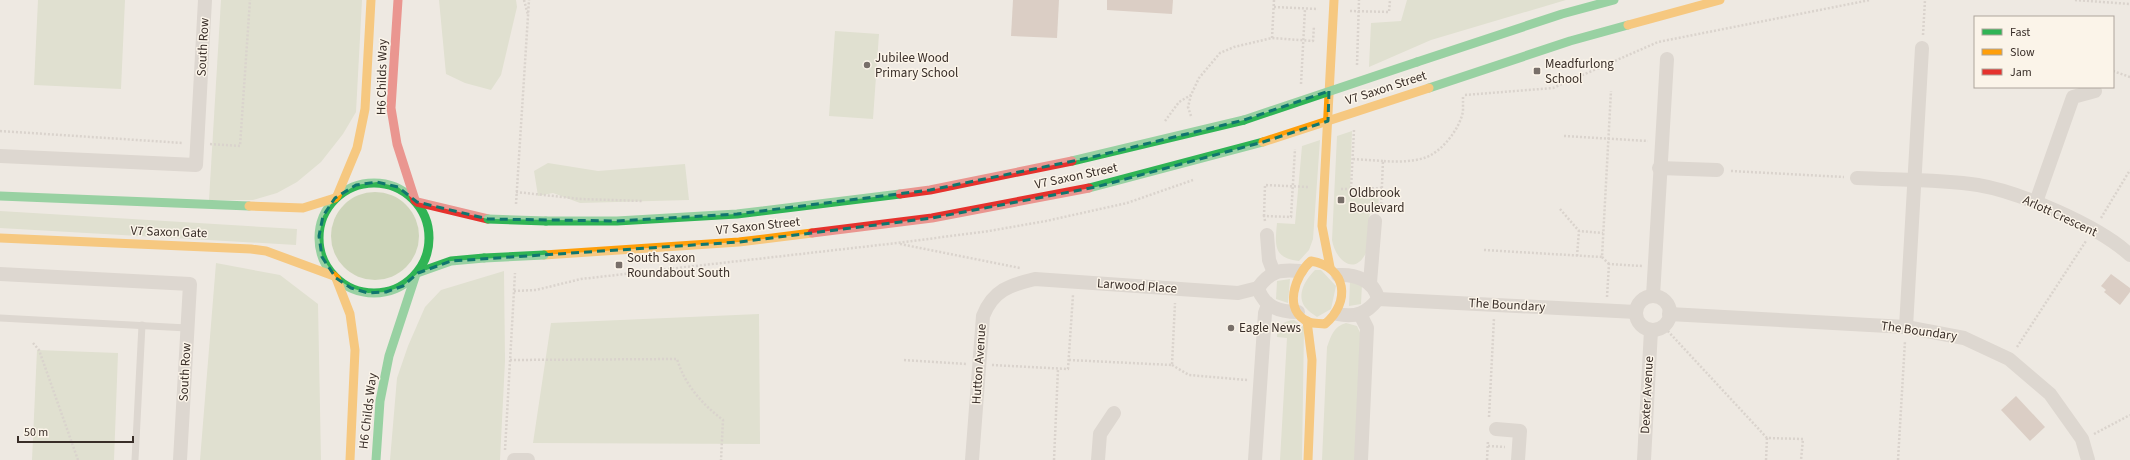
<svg xmlns="http://www.w3.org/2000/svg" width="2130" height="460" viewBox="0 0 2130 460" font-family="'Source Sans 3',sans-serif">
	<style>
		.green { fill: #ced5ba }
		.building { fill: #c3aea2 }
		.lines { fill: none; stroke-linecap: round; stroke-linejoin: round }
		.path { stroke: #c0b9b3; stroke-width: 2.5; stroke-dasharray: 2 2; stroke-linecap: butt }
		.lane { stroke: #c8c1ba; stroke-width: 7 }
		.street { stroke: #c8c1ba; stroke-width: 14 }
		.fast { stroke: #30b455; stroke-width: 9 }
		.slow { stroke: #ff9f0a; stroke-width: 9 }
		.jam { stroke: #e5322d; stroke-width: 9 }
		.fast-bridge { stroke: #30b455; stroke-width: 9 }
		.slow-bridge { stroke: #ff9f0a; stroke-width: 9 }
		.marked { fill: none; stroke: #0f766e; stroke-width: 3; stroke-dasharray: 8 5; stroke-linejoin: round }
		.poi-dot { fill: #786f69; stroke: #fbf4e9; stroke-width: 1.5 }
		.labels { text-anchor: middle; dominant-baseline: central; stroke-width: 3; stroke-linejoin: round; paint-order: stroke }
		.street-label { font-size: 13px; fill: #392e28; stroke: #fbf4e9 }
		.poi-label { font-size: 13px; fill: #392e28; stroke: #fbf4e9; text-anchor: start }
	</style>
	<rect width="100%" height="100%" fill="#eee9e2"/>
	<!-- green -->
	<g class="green">
		<polygon points="38,0 125,0 121,89 34,85"/>
		<polygon points="221,0 362,0 356,112 343,134 321,162 297,182 277,193 253,200 209,200"/>
		<polygon points="439,0 516,0 517,7 501,75 491,90 465,83 446,74"/>
		<polygon points="1407,0 1566,0 1431,40 1369,67 1371,23 1401,21"/>
		<polygon points="835,31 879,34 873,119 829,116"/>
		<path d="M1352,131L1350,191L1379,192L1378,212L1370,211L1366,253C1354,277 1335,259 1332,240L1337,136Z"/>
		<path d="M1320,140L1313,239L1309,250L1299,261C1273,258 1275,245 1277,223L1295,224L1302,146Z"/>
		<polygon points="548,163 598,171 685,164 689,200 580,203 553,193 538,196 534,171"/>
		<circle cx="375" cy="236" r="44"/>
		<polygon points="0,211 297,229 296,245 0,228"/>
		<polygon points="216,263 280,275 318,304 321,460 200,460"/>
		<path d="M1315,270H1321L1336,286L1331,309L1317,317C1313,314 1308,311 1305,307C1296,294 1306,279 1315,270Z"/>
		<polygon points="504,271 505,361 500,460 390,460 397,378 408,346 425,307 441,290"/>
		<polygon points="1290,279 1288,303 1276,299 1277,281"/>
		<polygon points="1350,281 1362,284 1361,304 1349,306"/>
		<polygon points="759,314 760,444 533,443 551,323"/>
		<path d="M1294,320L1304,327L1302,460H1280L1287,338L1277,337C1277,326 1283,321 1294,320Z"/>
		<path d="M1346,323L1357,326L1362,337L1355,460H1322L1327,347C1331,336 1334,326 1346,323Z"/>
		<polygon points="37,350 118,353 114,460 32,460"/>
	</g>
	<!-- building -->
	<g class="building">
		<polygon points="1013,0 1059,0 1057,38 1011,36"/>
		<polygon points="1107,0 1173,0 1172,14 1107,10"/>
		<polygon points="2111,274 2130,288 2130,292 2120,305 2104,292 2106,290 2101,286"/>
		<polygon points="2016,396 2045,427 2030,441 2001,410"/>
	</g>
	<g class="lines">
		<!-- path -->
		<g class="path">
			<polyline points="524,0 528,15"/>
			<polyline points="2075,0 2130,4"/>
			<polyline points="1274,7 1318,9"/>
			<polyline points="1350,11 1389,12 1390,0"/>
			<polyline points="1923,35 1925,0"/>
			<polyline points="1272,38 1274,0"/>
			<polyline points="1357,65 1359,0"/>
			<polyline points="2113,71 2130,77"/>
			<polyline points="1301,84 1305,9"/>
			<polyline points="1465,95 1553,88 1658,42 1870,0"/>
			<polyline points="1191,116 1188,107 1191,95 1199,78 1220,53 1234,47 1272,38 1313,41 1314,26"/>
			<polyline points="1165,121 1179,102 1191,95"/>
			<polyline points="1354,130 1351,189 1382,188"/>
			<polyline points="0,131 183,143"/>
			<polyline points="1564,136 1648,141"/>
			<polyline points="210,144 240,146 250,0"/>
			<polyline points="1353,159 1383,161"/>
			<polyline points="1731,171 1844,177"/>
			<polyline points="1341,189 1351,189"/>
			<polyline points="516,192 581,199 643,201"/>
			<polyline points="516,204 529,0"/>
			<path d="M1381,208L1383,161C1396,162 1411,162 1424,158C1441,153 1460,129 1463,111C1463,106 1463,101 1463,95"/>
			<polyline points="1560,209 1579,231"/>
			<polyline points="1264,216 1265,185 1308,187"/>
			<polyline points="2101,218 2130,170"/>
			<polyline points="1265,221 1264,216 1291,217 1295,149"/>
			<polyline points="900,244 1020,268"/>
			<polyline points="1484,250 1602,257 1611,91"/>
			<polyline points="1577,256 1579,231 1603,233"/>
			<polyline points="1602,257 1609,264"/>
			<polyline points="514,291 536,290 581,279 897,243 989,231 1046,221 1127,203 1193,180"/>
			<polyline points="1607,297 1609,264 1642,266"/>
			<polyline points="1665,328 1767,438 1803,439 1801,460"/>
			<polyline points="33,343 39,350 78,460"/>
			<polyline points="2017,347 2086,241"/>
			<path d="M510,360L677,359C685,385 702,404 723,420L721,460"/>
			<polyline points="904,360 966,364"/>
			<polyline points="1069,360 1172,365 1175,303"/>
			<polyline points="992,365 1068,369 1073,295"/>
			<polyline points="1172,365 1189,375 1247,380"/>
			<polyline points="1489,417 1494,318"/>
			<polyline points="2094,434 2130,415"/>
			<polyline points="1488,446 1505,447"/>
			<polyline points="505,450 515,273"/>
			<polyline points="1054,460 1058,369"/>
			<polyline points="1487,460 1488,440"/>
			<polyline points="1766,460 1767,438"/>
			<polyline points="1898,460 1905,341"/>
		</g>
		<!-- lane -->
		<g class="lane">
			<polyline points="0,318 187,328"/>
			<polyline points="135,460 142,325"/>
		</g>
		<!-- street -->
		<g class="street">
			<polyline points="0,156 196,165 205,0"/>
			<polyline points="1659,168 1717,170"/>
			<path d="M1857,178C1897,180 1939,179 1978,185C2020,192 2099,226 2130,255"/>
			<polyline points="2036,202 2073,97 2095,91"/>
			<polyline points="1267,235 1269,260 1274,273"/>
			<polyline points="0,274 190,284 180,460"/>
			<polyline points="1370,283 1375,221"/>
			<polyline points="1653,296 1667,59"/>
			<circle cx="1653" cy="313" r="17"/>
			<polyline points="1378,299 1636,312"/>
			<path d="M1298,312C1279,312 1264,307 1258,288C1270,271 1280,269 1300,271"/>
			<path d="M1337,314C1356,318 1367,313 1378,299C1374,280 1355,274 1338,275"/>
			<polyline points="1360,314 1367,328 1361,460"/>
			<polyline points="1669,314 1906,327 1964,338 2009,359 2050,394 2082,439 2088,460"/>
			<polyline points="1906,327 1922,48"/>
			<polyline points="1496,429 1520,431 1518,460"/>
			<polyline points="514,460 528,460"/>
			<path d="M972,460L983,316C993,290 1010,285 1035,279L1238,293L1258,288"/>
			<polyline points="1098,460 1100,434 1114,413"/>
			<polyline points="1255,460 1265,313 1268,305"/>
			<polyline points="1644,460 1651,330"/>
		</g>
		<!-- fast -->
		<g class="fast">
			<polyline points="1417,62 1562,14 1614,0"/>
			<polyline points="1429,88 1570,41 1628,25"/>
			<polyline points="1072,161 1244,120"/>
			<circle cx="374" cy="238" r="55"/>
			<polyline points="1089,188 1263,142"/>
			<polyline points="0,196 249,206"/>
			<polyline points="546,221 617,221 737,214 900,194"/>
			<polyline points="417,273 451,261 484,258"/>
			<polyline points="376,460 380,401 389,356 416,274"/>
		</g>
		<!-- slow -->
		<g class="slow">
			<polyline points="1628,25 1720,0"/>
			<polyline points="337,196 357,148 365,109 371,0"/>
			<polyline points="249,206 303,208 335,198"/>
			<polyline points="0,238 251,249 266,251 334,276"/>
			<polyline points="544,255 739,242 812,233"/>
			<path d="M1311,261C1347,267 1351,302 1325,324C1320,323 1314,324 1309,322C1282,311 1295,275 1311,261Z"/>
			<polyline points="1330,267 1322,226 1334,0"/>
			<polyline points="336,278 350,314 355,350 350,460"/>
			<polyline points="1307,321 1312,360 1308,460"/>
		</g>
		<!-- jam -->
		<g class="jam">
			<polyline points="398,0 391,108 397,144 415,200"/>
			<polyline points="900,194 930,190 1072,161"/>
			<polyline points="417,202 488,219"/>
			<polyline points="812,233 932,218 1089,188"/>
		</g>
		<!-- fast-bridge -->
		<g class="fast-bridge">
			<polyline points="1244,120 1417,62"/>
			<polyline points="488,219 546,221"/>
			<polyline points="484,258 544,255"/>
		</g>
		<!-- slow-bridge -->
		<polyline class="slow-bridge" points="1263,142 1429,88"/>
	</g>
	<!-- marked area -->
	<path d="M0 0H2130V460H0ZM1329,91L1328,121L1263,142L1096,187L932,218L739,242L451,261L418,273L403,286L386,292L368,293L351,288L336,278L322,257L319,236L323,216L335,198L356,185L377,182L398,187L417,202L488,219L617,221L737,214L930,190L1088,158L1244,120Z" fill="#eee9e2" fill-opacity=".55" fill-rule="evenodd"/>
	<path class="marked" d="M1329,91L1328,121L1263,142L1096,187L932,218L739,242L451,261L418,273L403,286L386,292L368,293L351,288L336,278L322,257L319,236L323,216L335,198L356,185L377,182L398,187L417,202L488,219L617,221L737,214L930,190L1088,158L1244,120Z"/>
	<!-- markers -->
	<g class="poi-dot">
		<circle cx="867" cy="65" r="4"/>
		<rect x="1533" y="67" width="8" height="8" rx="2"/>
		<rect x="1337" y="196" width="8" height="8" rx="2"/>
		<rect x="615" y="261" width="8" height="8" rx="2"/>
		<circle cx="1231" cy="328" r="4"/>
	</g>
	<g class="labels">
		<!-- street labels -->
		<g class="street-label">
			<text transform="translate(203 47) rotate(-87)">South Row</text>
			<text transform="translate(382 77) rotate(-89)">H6 Childs Way</text>
			<text transform="translate(1386 88) rotate(-18)">V7 Saxon Street</text>
			<text transform="translate(1076 176) rotate(-12)">V7 Saxon Street</text>
			<text transform="translate(2060 216) rotate(25)">Arlott Crescent</text>
			<text transform="translate(758 226) rotate(-6)">V7 Saxon Street</text>
			<text transform="translate(169 232) rotate(2)">V7 Saxon Gate</text>
			<text transform="translate(1137 286) rotate(4)">Larwood Place</text>
			<text transform="translate(1507 305) rotate(3)">The Boundary</text>
			<text transform="translate(1919 331) rotate(8)">The Boundary</text>
			<text transform="translate(979 364) rotate(-86)">Hutton Avenue</text>
			<text transform="translate(185 372) rotate(-87)">South Row</text>
			<text transform="translate(1647 395) rotate(-87)">Dexter Avenue</text>
			<text transform="translate(368 411) rotate(-83)">H6 Childs Way</text>
		</g>
		<!-- poi labels -->
		<g class="poi-label">
			<text x="875" y="58">Jubilee Wood<tspan x="875" dy="15">Primary School</tspan></text>
			<text x="1545" y="64">Meadfurlong<tspan x="1545" dy="15">School</tspan></text>
			<text x="1349" y="193">Oldbrook<tspan x="1349" dy="15">Boulevard</tspan></text>
			<text x="627" y="258">South Saxon<tspan x="627" dy="15">Roundabout South</tspan></text>
			<text x="1239" y="328">Eagle News</text>
		</g>
	</g>
	<!-- legend -->
	<rect x="1974" y="16" width="140" height="72" fill="#fbf4e9" stroke="#ada59c"/>
	<rect x="1982" y="29" width="20" height="6" fill="#30b455" stroke="#ada59c"/>
	<text x="2010" y="36" font-size="12" fill="#392e28">Fast</text>
	<rect x="1982" y="49" width="20" height="6" fill="#ff9f0a" stroke="#ada59c"/>
	<text x="2010" y="56" font-size="12" fill="#392e28">Slow</text>
	<rect x="1982" y="69" width="20" height="6" fill="#e5322d" stroke="#ada59c"/>
	<text x="2010" y="76" font-size="12" fill="#392e28">Jam</text>
	<!-- scale -->
	<path d="M18 436v6h115v-6" fill="none" stroke="#392e28" stroke-width="2"/>
	<text x="24" y="436" font-size="12" fill="#392e28" stroke="#fbf4e9" stroke-width="3" paint-order="stroke">50 m</text>
</svg>
